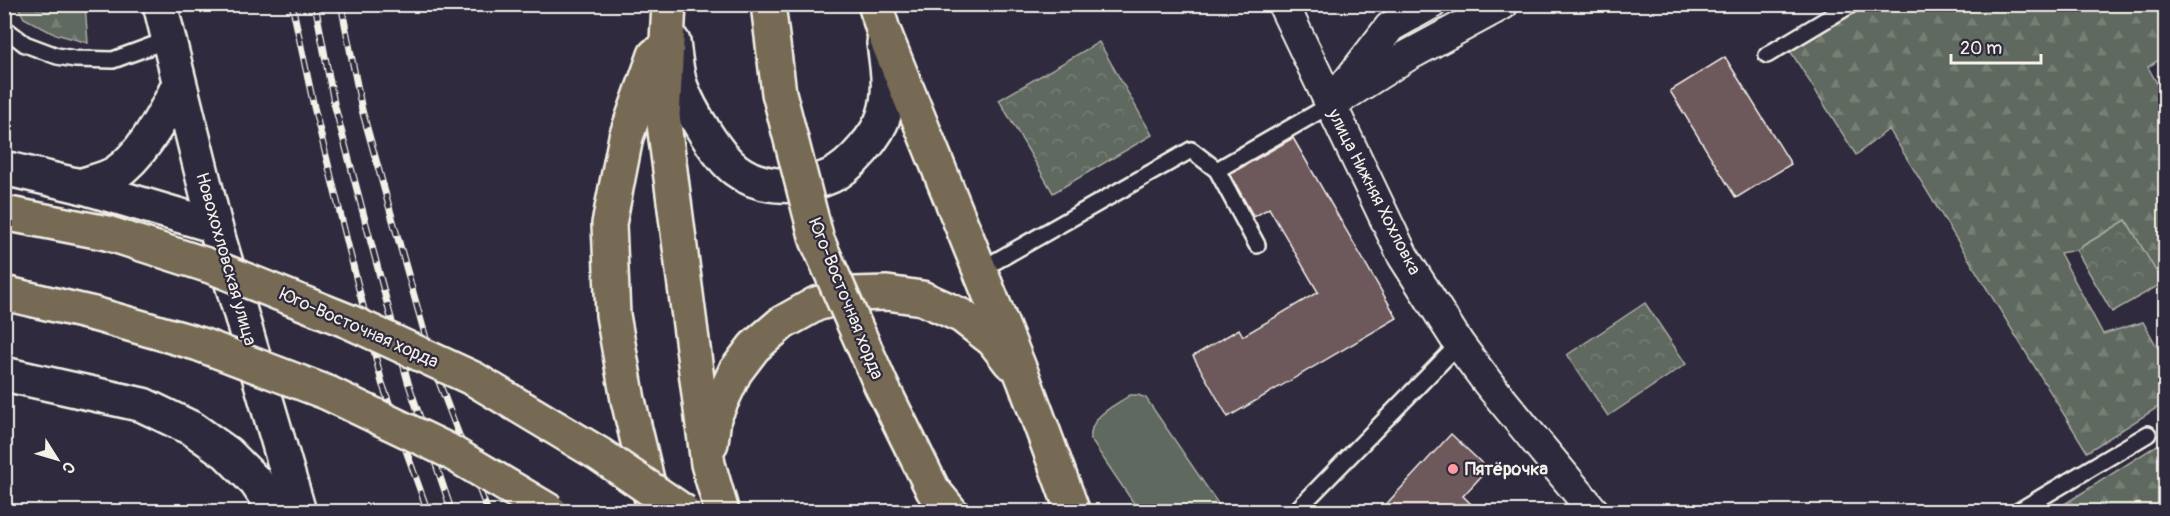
<svg xmlns="http://www.w3.org/2000/svg" width="2170" height="516" viewBox="0 0 2170 516" font-family="Pangolin,sans-serif">
	<style>
		.grass { fill: #5f695e; stroke: #aaada3; stroke-width: 1.5 }
		.forest { fill: url(#forest-firs); stroke: #aaada3; stroke-width: 1.5 }
		.park { fill: url(#park-crowns); stroke: #aaada3; stroke-width: 1.5 }
		.building { fill: #6d585c; stroke: #f4f1e8; stroke-width: 1.5 }
		.lines { fill: none; stroke-linecap: round; stroke-linejoin: round }
		.lane-casing { stroke: #f4f1e8; stroke-width: 20 }
		.street-casing { stroke: #f4f1e8; stroke-width: 34 }
		.secondary-casing { stroke: #f4f1e8; stroke-width: 38 }
		.primary-casing { stroke: #f4f1e8; stroke-width: 38 }
		.lane { stroke: #2f2a3d; stroke-width: 15 }
		.street { stroke: #2f2a3d; stroke-width: 30 }
		.secondary { stroke: #2f2a3d; stroke-width: 33 }
		.primary { stroke: #766a54; stroke-width: 33 }
		.rail-casing { stroke: #f4f1e8; stroke-width: 7 }
		.rail { stroke: #2f2a3d; stroke-width: 4.5; stroke-dasharray: 14; stroke-linecap: butt }
		.primary-bridge-casing { stroke: #f4f1e8; stroke-width: 38; stroke-linecap: butt }
		.primary-bridge { stroke: #766a54; stroke-width: 33 }
		.poi-dot { fill: #ff9aa2; stroke: #2f2a3d; stroke-width: 2 }
		.labels { text-anchor: middle; dominant-baseline: central; stroke-width: 4.5; stroke-linejoin: round; paint-order: stroke }
		.street-label { font-size: 18px; fill: #f4f1e8; stroke: #2f2a3d }
		.poi-label { font-size: 18px; font-weight: bold; fill: #f4f1e8; stroke: #2f2a3d; text-anchor: start }
	</style>
	<defs>
		<pattern id="forest-firs" width="22" height="20" patternUnits="userSpaceOnUse" patternTransform="scale(1.5)"><rect width="22" height="20" fill="#5f695e"/><path d="M5 1l3.5 6h-7zM16 11l3.5 6h-7z" fill="#777f75"/></pattern>
		<pattern id="park-crowns" width="20" height="18" patternUnits="userSpaceOnUse" patternTransform="scale(1.5)"><rect width="20" height="18" fill="#5f695e"/><path d="M2 6a3 3 0 1 1 6 0M12 15a3 3 0 1 1 6 0" fill="none" stroke="#777f75"/></pattern>
	</defs>
	<rect width="100%" height="100%" fill="#2f2a3d"/>
	<filter id="ink" filterUnits="userSpaceOnUse"><feTurbulence type="fractalNoise" baseFrequency=".0167" numOctaves="2"/><feDisplacementMap in="SourceGraphic" scale="12" xChannelSelector="R" yChannelSelector="G"/><feConvolveMatrix kernelMatrix="1 2 1 2 8 2 1 2 1" color-interpolation-filters="sRGB"/></filter>
	<g filter="url(#ink)">
		<!-- grass -->
		<path class="grass" d="M1130,395H1138L1146,398L1223,511H1139L1091,440C1088,416 1113,407 1130,395Z"/>
		<!-- forest -->
		<g class="forest">
			<polygon points="17,5 85,5 88,43 52,33 24,18"/>
			<polygon points="1851,5 2165,5 2165,56 2148,67 2165,98 2165,288 2126,220 2076,250 2060,253 2103,334 2143,322 2165,361 2165,418 2158,407 2087,452 1889,129 1856,155 1789,49"/>
			<polygon points="2165,440 2165,511 2068,511 2063,505"/>
		</g>
		<!-- park -->
		<g class="park">
			<polygon points="1099,42 1152,135 1053,193 999,100"/>
			<polygon points="2126,220 2163,283 2112,312 2076,250"/>
			<polygon points="1645,303 1686,364 1608,416 1567,355"/>
		</g>
		<!-- building -->
		<g class="building">
			<polygon points="1725,57 1791,164 1736,198 1670,91"/>
			<polygon points="1293,138 1397,318 1228,417 1193,356 1239,329 1243,336 1318,292 1269,208 1254,217 1230,174"/>
			<polygon points="1451,434 1488,469 1463,496 1479,512 1379,512"/>
		</g>
		<g class="lines">
			<!-- lane casing -->
			<g class="lane-casing">
				<g id="lane">
					<polyline points="4,28 25,44 57,56 75,59 113,60 170,39"/>
					<polyline points="1767,55 1852,4"/>
					<polyline points="1217,170 1330,105"/>
					<polyline points="996,261 1191,150 1217,170 1257,245"/>
					<polyline points="1295,512 1459,344"/>
					<polyline points="2017,512 2148,434"/>
				</g>
			</g>
			<!-- street casing -->
			<g class="street-casing">
				<g id="street">
					<polyline points="1283,4 1403,256 1459,344 1488,383 1594,512"/>
					<polyline points="1343,88 1390,27 1431,4"/>
					<polyline points="1330,105 1407,56 1503,4"/>
				</g>
			</g>
			<!-- secondary casing -->
			<g class="secondary-casing">
				<g id="secondary">
					<polyline points="160,4 215,226 299,512"/>
					<path d="M673,42C675,56 676,73 681,87C689,109 717,156 736,170C762,190 803,189 831,176C851,167 878,135 884,115C892,91 887,66 884,43"/>
					<polyline points="4,168 80,186 215,226"/>
					<path d="M80,186C91,182 106,179 116,173C143,154 165,114 179,84"/>
					<polyline points="4,374 143,405 193,429 227,453 256,482 276,512"/>
				</g>
			</g>
			<!-- primary casing -->
			<g class="primary-casing">
				<g id="primary">
					<polyline points="669,4 663,116 708,464 722,512"/>
					<polyline points="875,4 883,30 1024,380 1073,512"/>
					<polyline points="4,213 107,233"/>
					<polyline points="4,293 94,314"/>
					<polyline points="711,443 714,417 735,372 754,347 782,323 816,304 853,294 887,293 922,298 962,316 993,340 1010,362"/>
					<polyline points="933,490 951,512"/>
					<polyline points="654,509 628,400 613,315 609,224 626,137 655,55"/>
				</g>
			</g>
			<!-- lane -->
			<use href="#lane" class="lane"/>
			<!-- street -->
			<use href="#street" class="street"/>
			<!-- secondary -->
			<use href="#secondary" class="secondary"/>
			<!-- primary -->
			<use href="#primary" class="primary"/>
			<!-- rail casing -->
			<g class="rail-casing">
				<g id="rail">
					<polyline points="292,4 314,107 382,383 428,512"/>
					<polyline points="315,4 334,103 408,382 452,512"/>
					<polyline points="341,4 362,110 436,374 488,512"/>
				</g>
			</g>
			<!-- rail -->
			<use href="#rail" class="rail"/>
			<!-- primary-bridge casing -->
			<g class="primary-bridge-casing">
				<g id="primary-bridge">
					<polyline points="768,4 779,93 817,240 881,385 933,490"/>
					<polyline points="107,233 213,267 348,321 474,379 599,454 684,512"/>
					<polyline points="94,314 199,344 328,393 447,450 551,512"/>
				</g>
			</g>
			<!-- primary-bridge -->
			<use href="#primary-bridge" class="primary-bridge"/>
		</g>
	</g>
	<!-- markers -->
	<circle class="poi-dot" cx="1453" cy="469" r="6"/>
	<g class="labels">
		<!-- street labels -->
		<g class="street-label">
			<text transform="translate(1374 192) rotate(63)">улица Нижняя Хохловка</text>
			<text transform="translate(226 259) rotate(74)">Новохохловская улица</text>
			<text transform="translate(846 299) rotate(68)">Юго-Восточная хорда</text>
			<text transform="translate(359 328) rotate(24)">Юго-Восточная хорда</text>
		</g>
		<!-- poi labels -->
		<g class="poi-label">
			<text x="1465" y="469">Пятёрочка</text>
		</g>
	</g>
	<!-- margin -->
	<rect width="2170" height="516" fill="none" stroke="#2f2a3d" stroke-width="24"/>
	<rect x="12" y="12" width="2146" height="492" fill="none" stroke="#f4f1e8" stroke-width="2" filter="url(#ink)"/>
	<!-- north arrow -->
	<g transform="translate(57 459) rotate(127)" stroke="#2f2a3d" stroke-width="4.5" paint-order="stroke">
	<path d="M0-4.5L10 22L0 15L-10 22Z" fill="#f4f1e8"/>
	<text y="-9" font-size="16" font-weight="bold" text-anchor="middle" fill="#f4f1e8">С</text>
	</g>
	<!-- scale -->
	<path d="M1951 54v9h90v-9" fill="none" stroke="#f4f1e8" stroke-width="3"/>
	<text x="1960" y="54" font-size="18" fill="#f4f1e8" stroke="#2f2a3d" stroke-width="4.5" paint-order="stroke">20 m</text>
</svg>
